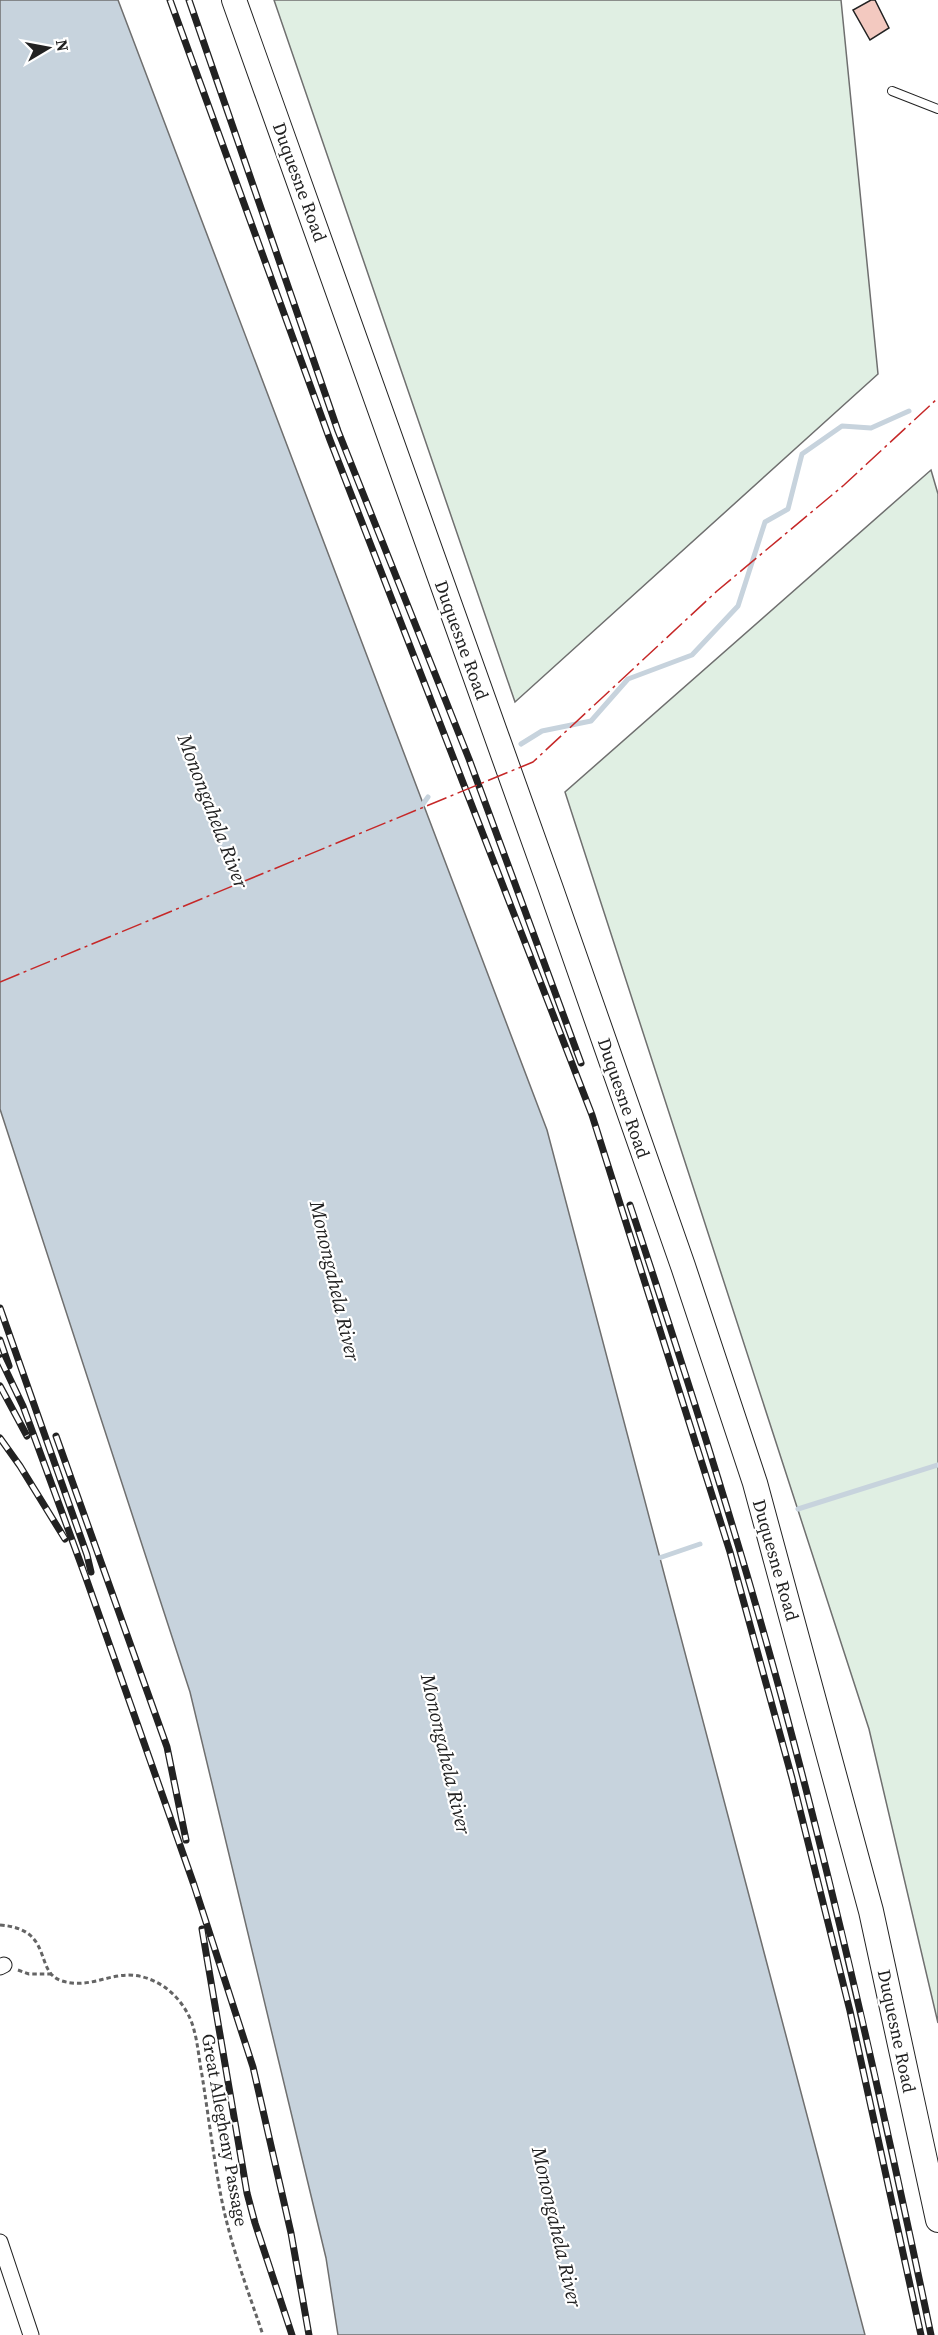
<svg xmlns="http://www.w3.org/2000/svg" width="938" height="2335" viewBox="0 0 938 2335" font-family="'Source Serif 4',serif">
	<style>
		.green { fill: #e0efe3; stroke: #6f6f6f; stroke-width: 1.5 }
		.water { fill: #c7d3dd; stroke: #6f6f6f; stroke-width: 1.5 }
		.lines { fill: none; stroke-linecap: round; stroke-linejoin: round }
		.stream { stroke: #c7d3dd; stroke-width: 5 }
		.building { fill: #f3c9c0; stroke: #222; stroke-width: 1.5 }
		.service-casing { stroke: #222; stroke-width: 10 }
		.minor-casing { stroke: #222; stroke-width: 17 }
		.primary-casing { stroke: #222; stroke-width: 26 }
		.path { stroke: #646464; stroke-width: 3; stroke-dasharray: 4.5 3; stroke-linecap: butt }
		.service { stroke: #fff; stroke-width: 8 }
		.minor { stroke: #fff; stroke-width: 15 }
		.primary { stroke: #fff; stroke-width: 24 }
		.rail-casing { stroke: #222; stroke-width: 7 }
		.rail { stroke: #fff; stroke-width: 4.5; stroke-dasharray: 14; stroke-linecap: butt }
		.power { stroke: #c62828; stroke-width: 1.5; stroke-dasharray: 21 4.5 3 4.5; stroke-linecap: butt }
		.labels { text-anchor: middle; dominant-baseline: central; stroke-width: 4.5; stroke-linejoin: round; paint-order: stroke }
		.street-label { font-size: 18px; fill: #222; stroke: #fff }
		.water-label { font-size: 20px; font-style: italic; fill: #222; stroke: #fff }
	</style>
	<rect width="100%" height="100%" fill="#fff"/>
	<!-- green -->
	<g class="green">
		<polygon points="274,0 841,0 878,374 515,702"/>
		<polygon points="931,470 938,494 938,2023 869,1729 565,792"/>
	</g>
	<!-- water -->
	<polygon class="water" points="0,0 118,0 547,1130 865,2335 338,2335 326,2258 190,1692 0,1109"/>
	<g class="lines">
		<!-- stream -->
		<g class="stream">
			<polyline points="521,744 542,731 591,721 628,679 692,655 738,606 765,522 788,509 802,454 842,426 871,428 909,411"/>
			<polyline points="423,804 428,797"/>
			<polyline points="798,1509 938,1465"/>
			<polyline points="659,1558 700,1544"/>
		</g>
	</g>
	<!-- building -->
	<polygon class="building" points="871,0 875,0 889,28 870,40 853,10"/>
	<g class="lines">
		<!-- service casing -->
		<g class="service-casing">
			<polyline id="service" points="892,91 938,109"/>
		</g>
		<!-- minor casing -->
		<g class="minor-casing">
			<g id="minor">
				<polyline points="0,1967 4,1965"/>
				<polyline points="0,2242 31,2335"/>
			</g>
		</g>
		<!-- primary casing -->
		<g class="primary-casing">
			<polyline id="primary" points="234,0 550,886 683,1266 755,1483 871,1911 938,2220"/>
		</g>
		<!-- path -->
		<g class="path">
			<path d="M0,1925C55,1929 33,1972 62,1981C99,1992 120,1959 163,1986C178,1996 190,2013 194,2030C198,2044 199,2060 202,2075C208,2113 213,2153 220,2191C229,2241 247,2288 263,2335"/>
			<polyline points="18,1970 29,1974 52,1974"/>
		</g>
		<!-- service -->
		<use href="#service" class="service"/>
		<!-- minor -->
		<use href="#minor" class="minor"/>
		<!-- primary -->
		<use href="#primary" class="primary"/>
		<!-- rail casing -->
		<g class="rail-casing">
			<g id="rail">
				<polyline points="170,0 330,440 592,1115 730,1552 792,1778 850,2011 921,2335"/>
				<polyline points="189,0 338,431 469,759 581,1063"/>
				<path d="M630,1205C690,1386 748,1567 796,1751C847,1944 890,2139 931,2335"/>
				<polyline points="0,1308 87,1555 91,1572"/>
				<polyline points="0,1340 9,1366"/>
				<polyline points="0,1358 23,1406 86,1578 194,1885 253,2067 291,2233 309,2335"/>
				<polyline points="0,1386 27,1436"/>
				<polyline points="56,1436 167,1747 186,1840"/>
				<polyline points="0,1438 20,1466 65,1539"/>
				<polyline points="202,1929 247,2193 255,2223 292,2335"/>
			</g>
		</g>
		<!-- rail -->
		<use href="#rail" class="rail"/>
		<!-- power -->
		<polyline class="power" points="0,982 533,762 717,591 844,485 938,398"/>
	</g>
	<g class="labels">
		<!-- street labels -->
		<g class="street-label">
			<text transform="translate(300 182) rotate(70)">Duquesne Road</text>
			<text transform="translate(462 640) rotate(70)">Duquesne Road</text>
			<text transform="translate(624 1098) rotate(71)">Duquesne Road</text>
			<text transform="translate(776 1560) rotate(74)">Duquesne Road</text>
			<text transform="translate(897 2031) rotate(78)">Duquesne Road</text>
			<text transform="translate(225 2130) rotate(80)">Great Allegheny Passage</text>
		</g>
		<!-- water labels -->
		<g class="water-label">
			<text transform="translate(213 811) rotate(69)">Monongahela River</text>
			<text transform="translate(335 1281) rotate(77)">Monongahela River</text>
			<text transform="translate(446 1754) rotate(77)">Monongahela River</text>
			<text transform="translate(557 2227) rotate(77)">Monongahela River</text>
		</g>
	</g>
	<!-- north arrow -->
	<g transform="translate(48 48) rotate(80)" stroke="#ffffff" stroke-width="4.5" paint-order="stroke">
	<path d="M0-4.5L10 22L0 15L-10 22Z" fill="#222222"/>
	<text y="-9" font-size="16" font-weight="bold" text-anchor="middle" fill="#222222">N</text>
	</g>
</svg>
